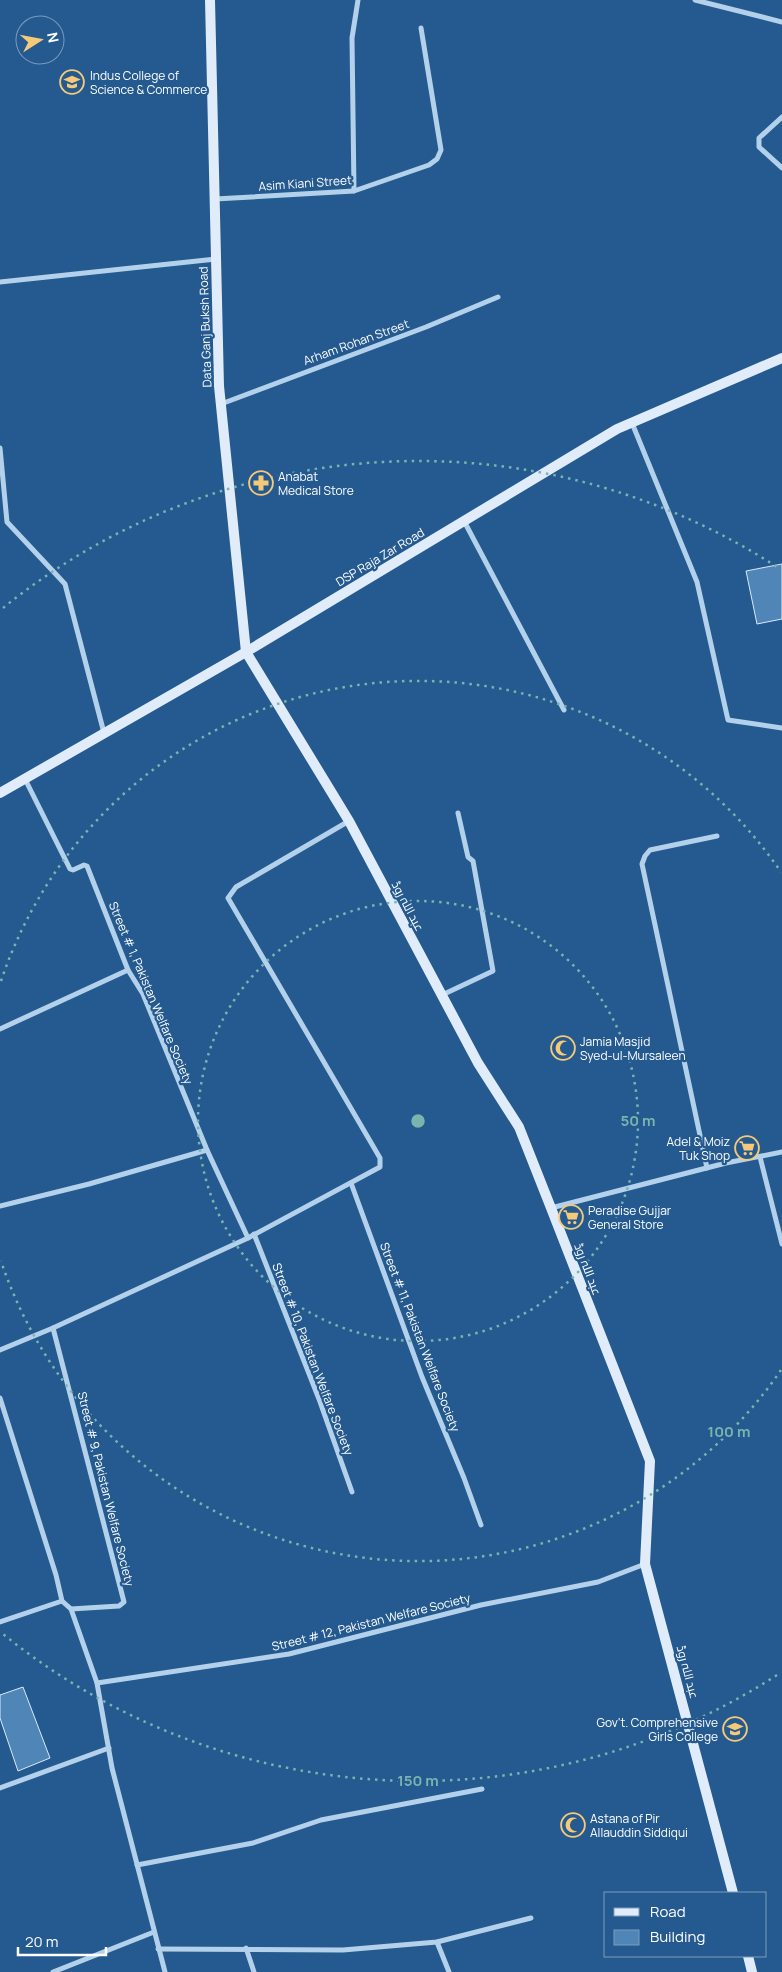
<svg xmlns="http://www.w3.org/2000/svg" width="782" height="1972" viewBox="0 0 782 1972" font-family="Manrope,Cairo,sans-serif">
	<style>
		.building { fill: #5085b8; stroke: #d9eaf9 }
		.lines { fill: none; stroke-linecap: round; stroke-linejoin: round }
		.street { stroke: #b4d1eb; stroke-width: 5 }
		.secondary { stroke: #e0ecf9; stroke-width: 10 }
		.ring { fill: none; stroke: #7bb4af; stroke-width: 2.5; stroke-dasharray: 2.5 5 }
		.labels { text-anchor: middle; dominant-baseline: central; stroke-width: 4.5; stroke-linejoin: round; paint-order: stroke }
		.poi-label { font-size: 12px; fill: #fff; stroke: #245a8f; text-anchor: start }
		.street-label { font-size: 12px; fill: #fff; stroke: #245a8f }
		.centre { fill: #7bb4af; stroke: #245a8f; stroke-width: 2.5 }
		.ring-label { font-size: 15px; text-anchor: middle; font-weight: bold; fill: #7bb4af; stroke: #245a8f; stroke-width: 4.5; stroke-linejoin: round; paint-order: stroke }
	</style>
	<rect width="100%" height="100%" fill="#245a8f"/>
	<!-- building -->
	<g class="building">
		<polygon points="782,564 782,619 757,624 746,571"/>
		<polygon points="23,1687 50,1758 18,1771 0,1718 0,1695"/>
	</g>
	<g class="lines">
		<!-- street -->
		<g class="street">
			<polyline points="695,0 782,22"/>
			<polyline points="782,117 759,138 759,147 782,168"/>
			<polyline points="354,191 352,38 358,0"/>
			<polyline points="215,199 354,191 429,165 437,159 441,150 421,28"/>
			<polyline points="0,282 216,259"/>
			<polyline points="221,404 426,327 498,297"/>
			<polyline points="632,423 697,582 728,720 782,728"/>
			<polyline points="0,448 7,522 65,584 104,733"/>
			<polyline points="464,521 564,710"/>
			<polyline points="25,779 70,869 73,870 84,865 87,866 128,970 143,994 207,1150 248,1238"/>
			<polyline points="442,995 493,971 473,861 468,857 458,813"/>
			<polyline points="0,1029 128,970"/>
			<polyline points="760,1157 782,1244"/>
			<polyline points="707,1168 642,864 645,856 650,850 717,836"/>
			<polyline points="351,1183 422,1377 464,1478 481,1525"/>
			<polyline points="0,1206 89,1184 207,1150"/>
			<polyline points="551,1208 726,1163 782,1152"/>
			<polyline points="254,1234 319,1399 352,1492"/>
			<polyline points="53,1328 124,1602 119,1606 71,1609"/>
			<polyline points="0,1350 53,1328 248,1238 380,1167 380,1158 228,898 236,887 349,821"/>
			<polyline points="0,1398 56,1575 62,1601 71,1609 97,1683 112,1768 165,1972"/>
			<polyline points="0,1622 62,1601"/>
			<polyline points="97,1683 289,1654 481,1605 598,1582 645,1564"/>
			<polyline points="0,1788 109,1748"/>
			<polyline points="137,1865 253,1843 321,1820 482,1789"/>
			<polyline points="437,1942 449,1972"/>
			<polyline points="246,1948 254,1972"/>
			<polyline points="158,1949 343,1950 437,1942 531,1918"/>
			<polyline points="53,1972 154,1932"/>
		</g>
		<!-- secondary -->
		<g class="secondary">
			<polyline points="210,0 219,386 246,652 349,821 478,1063 519,1127 551,1208 650,1461 645,1564 733,1893"/>
			<polyline points="0,793 246,652 617,429 782,358"/>
			<polyline points="748,1956 752,1972"/>
		</g>
	</g>
	<!-- distance rings -->
	<g class="ring">
		<circle cx="418" cy="1121" r="220"/>
		<path d="M781 1370A440 440 0 0 1 1 1261M1 981A440 440 0 0 1 781 872"/>
		<path d="M777 1675A660 660 0 0 1 3 1634M3 608A660 660 0 0 1 777 567"/>
	</g>
	<!-- icons -->
	<defs>
		<g id="university-ring" transform="scale(1.25)"><circle r="9.5" fill="#245a8f" stroke="#f6c978" stroke-width="1.5"/><path d="M0-5L7-2L0 1L-7-2ZM-4 1L0 2.5L4 1V4Q0 6-4 4Z" fill="#f6c978"/></g>
		<g id="pharmacy-ring" transform="scale(1.25)"><circle r="9.5" fill="#245a8f" stroke="#f6c978" stroke-width="1.5"/><path d="M-2-6h4v4h4v4h-4v4h-4v-4h-4v-4h4Z" fill="#f6c978"/></g>
		<g id="mosque-ring" transform="scale(1.25)"><circle r="9.5" fill="#245a8f" stroke="#f6c978" stroke-width="1.5"/><path d="M3.5-4.9A6 6 0 1 0 3.5 4.9A5 5 0 1 1 3.5-4.9Z" fill="#f6c978"/></g>
		<g id="supermarket-ring" transform="scale(1.25)"><circle r="9.5" fill="#245a8f" stroke="#f6c978" stroke-width="1.5"/><path d="M-6-5.5h2.5l.6 2H6L4.5 2H-2.5L-4.4-4H-6ZM-1.5 3.2a1.3 1.3 0 1 0 .1 0ZM3 3.2a1.3 1.3 0 1 0 .1 0Z" fill="#f6c978"/></g>
	</defs>
	<g fill-rule="evenodd">
		<use href="#university-ring" x="72" y="82"/>
		<use href="#pharmacy-ring" x="261" y="483"/>
		<use href="#mosque-ring" x="563" y="1048"/>
		<use href="#supermarket-ring" x="747" y="1148"/>
		<use href="#supermarket-ring" x="571" y="1217"/>
		<use href="#university-ring" x="735" y="1729"/>
		<use href="#mosque-ring" x="573" y="1825"/>
	</g>
	<g class="labels">
		<!-- poi labels -->
		<g class="poi-label">
			<text x="90" y="75">Indus College of<tspan x="90" dy="14">Science &amp; Commerce</tspan></text>
			<text x="278" y="476">Anabat<tspan x="278" dy="14">Medical Store</tspan></text>
			<text x="580" y="1041">Jamia Masjid<tspan x="580" dy="14">Syed-ul-Mursaleen</tspan></text>
			<text x="730" y="1141" text-anchor="end">Adel &amp; Moiz<tspan x="730" dy="14">Tuk Shop</tspan></text>
			<text x="588" y="1210">Peradise Gujjar<tspan x="588" dy="14">General Store</tspan></text>
			<text x="718" y="1722" text-anchor="end">Gov't. Comprehensive<tspan x="718" dy="14">Girls College</tspan></text>
			<text x="590" y="1818">Astana of Pir<tspan x="590" dy="14">Allauddin Siddiqui</tspan></text>
		</g>
		<!-- street labels -->
		<g class="street-label">
			<text transform="translate(305 183) rotate(-4)">Asim Kiani Street</text>
			<text transform="translate(205 327) rotate(-92)">Data Ganj Buksh Road</text>
			<text transform="translate(356 342) rotate(-20)">Arham Rohan Street</text>
			<text transform="translate(380 557) rotate(-31)">DSP Raja Zar Road</text>
			<text transform="translate(408 906) rotate(62)">عبد اللہ روڈ</text>
			<text transform="translate(151 993) rotate(67)">Street # 1, Pakistan Welfare Society</text>
			<text transform="translate(588 1269) rotate(69)">عبد اللہ روڈ</text>
			<text transform="translate(420 1337) rotate(69)">Street # 11, Pakistan Welfare Society</text>
			<text transform="translate(313 1359) rotate(69)">Street # 10, Pakistan Welfare Society</text>
			<text transform="translate(106 1489) rotate(76)">Street # 9, Pakistan Welfare Society</text>
			<text transform="translate(371 1622) rotate(-14)">Street # 12, Pakistan Welfare Society</text>
			<text transform="translate(688 1672) rotate(75)">عبد اللہ روڈ</text>
		</g>
	</g>
	<circle cx="418" cy="1121" r="8" class="centre"/>
	<g class="ring-label">
		<text x="638" y="1126">50 m</text>
		<text x="729" y="1437">100 m</text>
		<text x="418" y="1786">150 m</text>
	</g>
	<!-- legend -->
	<rect x="604" y="1892" width="162" height="65" fill="#245a8f" stroke="#7c9cbc"/>
	<rect x="614" y="1908" width="25" height="8" fill="#e0ecf9" stroke="#7c9cbc"/>
	<text x="650" y="1917" font-size="15" fill="#ffffff">Road</text>
	<rect x="614" y="1930" width="25" height="15" fill="#5085b8" stroke="#7c9cbc"/>
	<text x="650" y="1942" font-size="15" fill="#ffffff">Building</text>
	<!-- north arrow -->
	<g transform="translate(40 40) rotate(79)"><circle r="24" fill="#245a8f" stroke="#7c9cbc"/>
	<path d="M0-4L9 19L0 12L-9 19Z" fill="#f6c978"/>
	<text y="-8" font-size="14" font-weight="bold" text-anchor="middle" fill="#ffffff">N</text>
	</g>
	<!-- scale -->
	<path d="M18 1947v8h88v-8" fill="none" stroke="#ffffff" stroke-width="2.5"/>
	<text x="25" y="1947" font-size="15" fill="#ffffff" stroke="#245a8f" stroke-width="4" paint-order="stroke">20 m</text>
</svg>
